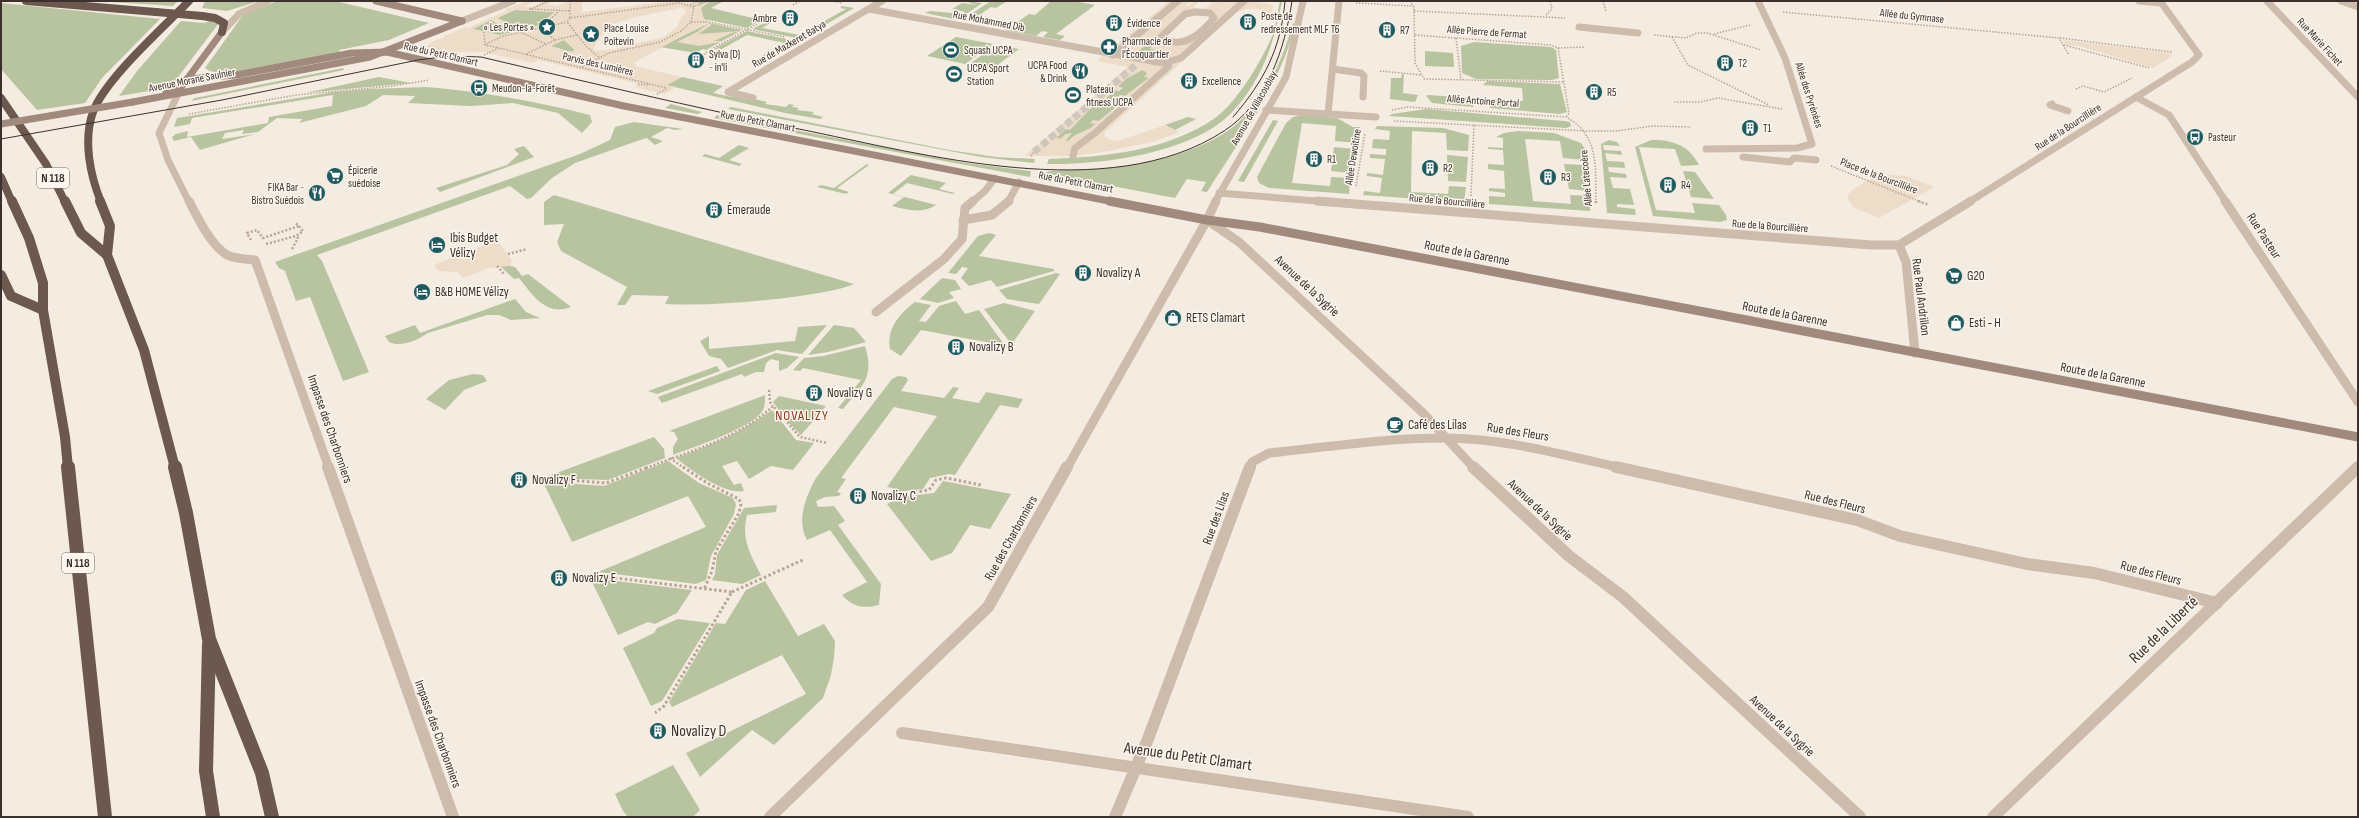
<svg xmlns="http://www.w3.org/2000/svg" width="2359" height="818" viewBox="0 0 2359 818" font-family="'Sofia Sans Condensed',sans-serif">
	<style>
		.green { fill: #b8c4a0 }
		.plaza { fill: #ecdcc8; fill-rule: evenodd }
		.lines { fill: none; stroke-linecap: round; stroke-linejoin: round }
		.pedestrian-tunnel { stroke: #cfc6bd; stroke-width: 7; stroke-dasharray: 7 3.5; stroke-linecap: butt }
		.path-far2 { stroke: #b9a596; stroke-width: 1.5; stroke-dasharray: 1.5 1.5; stroke-linecap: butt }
		.path-far1 { stroke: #b9a596; stroke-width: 2.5; stroke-dasharray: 2 2; stroke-linecap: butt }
		.path { stroke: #b9a596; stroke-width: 3; stroke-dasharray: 2.5 2.5; stroke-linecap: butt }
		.service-far2 { stroke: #cdbbac; stroke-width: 7 }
		.service-far1 { stroke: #cdbbac; stroke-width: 9 }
		.service { stroke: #cdbbac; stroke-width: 12 }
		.pedestrian { stroke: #cdbbac; stroke-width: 7 }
		.minor-far2 { stroke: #cdbbac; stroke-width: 7 }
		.minor-far1 { stroke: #cdbbac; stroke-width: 9 }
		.minor { stroke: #cdbbac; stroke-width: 12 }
		.tertiary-far1 { stroke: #cdbbac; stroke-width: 7 }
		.tertiary { stroke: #cdbbac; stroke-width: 9 }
		.secondary-far1 { stroke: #a18a7d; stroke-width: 7 }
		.secondary { stroke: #a18a7d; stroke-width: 9 }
		.trunk-far2 { stroke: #6c584f; stroke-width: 8 }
		.trunk-far1 { stroke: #6c584f; stroke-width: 10 }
		.trunk { stroke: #6c584f; stroke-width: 14 }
		.tram { stroke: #3b302b; stroke-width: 1 }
		.secondary-bridge { stroke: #a18a7d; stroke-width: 7 }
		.trunk-bridge { stroke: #6c584f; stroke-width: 8 }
		.labels { text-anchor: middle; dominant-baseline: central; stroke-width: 3; stroke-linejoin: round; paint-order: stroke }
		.far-poi-label { font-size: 11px; fill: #3b302b; stroke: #fbf5ee; text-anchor: start }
		.far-street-label { font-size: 11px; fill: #3b302b; stroke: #fbf5ee }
		.shield { fill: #fbf5ee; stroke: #756b66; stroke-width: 1 }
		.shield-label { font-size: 12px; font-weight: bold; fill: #3b302b }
		.poi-label { font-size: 13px; fill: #3b302b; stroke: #fbf5ee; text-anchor: start }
		.street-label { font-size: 13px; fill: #3b302b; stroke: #fbf5ee }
		.neighbourhood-label { font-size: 14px; letter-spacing: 1px; fill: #8c3b22; stroke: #fbf5ee }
		.near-street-label { font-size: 16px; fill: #3b302b; stroke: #fbf5ee }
		.near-poi-label { font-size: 16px; fill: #3b302b; stroke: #fbf5ee; text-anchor: start }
	</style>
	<rect width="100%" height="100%" fill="#f4ebe1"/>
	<!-- green -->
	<g class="green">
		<polygon points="95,1 178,1 173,6"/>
		<polygon points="205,1 259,1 227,11 202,8"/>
		<path d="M277,1H335L429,23L389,40L339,50L340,53C316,57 220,83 205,68L243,15Z"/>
		<polygon points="701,1 724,1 711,8 761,20 747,28 704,19 697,3"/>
		<polygon points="965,1 982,3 958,20 925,13 930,11 962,14 965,12 952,9 962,3 976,5"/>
		<polygon points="991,1 1007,1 996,8 991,7 975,18 968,16"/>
		<polygon points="1051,1 1074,1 1095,5 1056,34 1065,36 1060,40 1043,37 1048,32 1042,31 1036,36 1006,30 1029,14 1035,15"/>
		<path d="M1280,1H1282C1274,43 1263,78 1233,111C1195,153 1102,165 1047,164L1049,159C1104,157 1168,151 1215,118C1237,102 1259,65 1271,39C1276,28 1277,13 1280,1Z"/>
		<polygon points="1,3 160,19 102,78 85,103 37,110 1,69"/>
		<polygon points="842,6 854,8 801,39 752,29 768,21 772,22 762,28 800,35 846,9 840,8"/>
		<polygon points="515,10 555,12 544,22 536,22 542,24 540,25 521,30 497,18"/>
		<polygon points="211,20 219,23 172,85 167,88 119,96 137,71 181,21 205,23"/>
		<polygon points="491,20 514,32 499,35 472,29"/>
		<polygon points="709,23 742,30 706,50 703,49 696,53 660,47"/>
		<path d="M1293,23L1295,24C1283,80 1238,143 1207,192L1201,191L1206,182L1187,179L1175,198L1044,173C1050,169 1088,170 1098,169C1143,166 1209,152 1242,119C1268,94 1283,58 1293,23Z"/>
		<polygon points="747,31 797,41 757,64 751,62 785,43 747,35 720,50 714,49"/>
		<polygon points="956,37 993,44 965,64 927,56"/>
		<polygon points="564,40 575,50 571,52 550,46"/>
		<polygon points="1149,42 1156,43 1150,49 1161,50 1155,55 1136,53"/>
		<polygon points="1474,42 1551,47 1556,50 1559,78 1552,80 1476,79 1462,73 1461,46"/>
		<polygon points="996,45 1019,49 992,69 968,65"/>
		<polygon points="1425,51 1453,53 1454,67 1425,66"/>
		<polygon points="343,68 344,70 191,101 195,98"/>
		<polygon points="1142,70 1146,71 1149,78 1125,96 1120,95 1116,98 1124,100 1091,128 1074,136 1068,141 1065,141 1071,134 1066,134 1060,139 1056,138 1095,104 1100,105 1114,90 1119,91 1123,88 1117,87 1127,78"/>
		<polygon points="1402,74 1404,74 1403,93 1418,95 1415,102 1390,99 1391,78 1401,78"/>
		<polygon points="379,77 411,83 304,93 305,93"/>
		<polygon points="682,77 723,86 713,93 732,97 736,95 767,102 765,104 786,107 789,104 794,105 792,107 799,108 797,110 814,112 812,114 823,117 820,119 785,113 666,85"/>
		<polygon points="1487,81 1560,84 1567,112 1560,114 1490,108 1485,100 1487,99 1523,101 1522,88 1483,85"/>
		<path d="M427,87C482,92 537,101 590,115L592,122L582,133L558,113L513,103L471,106L408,103L415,96L383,95L366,106L299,123L303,119L277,118L258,132L242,134L244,130L225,133L222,139L255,134L203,149L200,150L191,137L174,141L172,137L176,134L188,131L187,137L268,123L269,117L332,106L333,95L192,118L190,124L174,127L177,118L334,92L369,89Z"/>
		<polygon points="1428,95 1475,98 1477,99 1473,107 1432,103 1426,96"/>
		<polygon points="671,104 702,112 698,114 665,108"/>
		<polygon points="731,107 949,150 996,157 1035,159 1034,163 981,157 728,109"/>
		<polygon points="1426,109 1564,121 1570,122 1571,126 1566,128 1389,116 1392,114"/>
		<polygon points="717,115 967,163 1031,171 1030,177 714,118"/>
		<polygon points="1301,115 1337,118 1353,127 1360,127 1357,143 1335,141 1336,126 1302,123 1292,183 1330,186 1331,177 1350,178 1349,194 1269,188 1259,183 1257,177 1286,123 1293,117"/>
		<polygon points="1188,117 1196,119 1175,130 1165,125"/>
		<polygon points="1273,120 1278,121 1244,182 1238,181"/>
		<polygon points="634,122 683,129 675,130 667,128 651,137 663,141 655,145 647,138 640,140 575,163 552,178 531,198 527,199 510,186 317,255 322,261 369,372 343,381 310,297 296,301 285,271 279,268 275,262 580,154 610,140 615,127"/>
		<polygon points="1377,126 1443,128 1469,135 1468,151 1447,150 1446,133 1412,131 1411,192 1448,194 1449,186 1466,187 1464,202 1363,195 1364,191 1380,193 1382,178 1367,176 1367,173 1383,175 1385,159 1370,158 1370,154 1386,155 1386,149 1372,148 1373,139 1389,140 1390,131 1375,129"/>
		<polygon points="1518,131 1554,133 1581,143 1585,149 1586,160 1563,158 1560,141 1525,139 1533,201 1571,204 1570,195 1590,196 1590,211 1489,204 1489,196 1505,197 1505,193 1489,191 1489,188 1505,189 1504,171 1488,169 1488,164 1504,165 1503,150 1488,149 1488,147 1503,148 1503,138 1496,137 1504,133"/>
		<polygon points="1609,140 1617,142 1620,146 1603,145 1604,150 1621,151 1622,155 1605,153 1607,161 1624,162 1625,168 1608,167 1609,172 1626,174 1627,178 1610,177 1613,188 1630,189 1634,205 1617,204 1617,207 1635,209 1636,215 1607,213 1601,144"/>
		<path d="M1651,140C1672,139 1690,146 1699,165L1681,166L1675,149L1639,147L1656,210L1695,213L1692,203L1719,205L1726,215L1727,220L1720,222L1653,216L1635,147Z"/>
		<polygon points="739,145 749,148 729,160 742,164 739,166 702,156 705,154 719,158"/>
		<polygon points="524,146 534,157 440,192 436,188 507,165 519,154 514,149"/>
		<polygon points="1334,147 1356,149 1351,173 1331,171"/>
		<polygon points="1447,155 1468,157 1466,182 1448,181"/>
		<polygon points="867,164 869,165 837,188 849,192 846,194 817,187 821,185 834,188"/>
		<polygon points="1564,164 1587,165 1589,191 1569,189"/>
		<polygon points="1683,171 1695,172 1714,199 1691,197"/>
		<path d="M911,175L946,183L939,189L955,193L953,194L907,183L893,194L936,205C922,214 908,210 892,206L904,197L888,193Z"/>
		<path d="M554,195L854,284C836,291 818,293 800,296C755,302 710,306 665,304L669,296L632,295L625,305H617L627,287L561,251L557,242L564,224L544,225V202Z"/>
		<polygon points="989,233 996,235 979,256 1054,269 1054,271 997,287 991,280 969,286 961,278 968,268 962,267 956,274 948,273 978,236"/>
		<path d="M506,265L515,267L522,276L528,274L571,307C546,317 532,294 519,278L514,279L500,266Z"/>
		<polygon points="1056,273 1060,274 1039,304 1007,299 999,290"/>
		<polygon points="942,278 955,280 961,289 949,292 954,298 938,303 920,299"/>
		<path d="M515,299L526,312L540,318L511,320L499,315H487L428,333C418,340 401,348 389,342L385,336L415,325L420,333Z"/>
		<path d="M956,301L965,314L979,310L1003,343L1002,345L921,330L901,356L890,349C886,329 900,313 915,302L931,305L919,321L926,322L939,306Z"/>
		<polygon points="1004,303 1035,311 1014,341 1009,341 984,309"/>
		<polygon points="827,325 802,354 777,350 728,368 721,359 709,356 700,341 709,336 709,349 795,341 798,327"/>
		<polygon points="834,325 854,328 866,342 828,352 808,355"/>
		<path d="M865,346C875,378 862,386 843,409L838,408L861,380L803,368L800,371L793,370L804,358L823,356Z"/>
		<polygon points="776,353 799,357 787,368 779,371 779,361 771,359 766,363 764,372 756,372 744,377 742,374 662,403 658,397"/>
		<polygon points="717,366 720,371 657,394 648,391"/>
		<polygon points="473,374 483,375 487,381 464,390 445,410 426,399 449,380"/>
		<path d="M898,376L906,377L908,380L901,391L944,398L953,387L959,388L952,398L979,403L986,392L1023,399L1018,408L1000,405L955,475L949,474L930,478L923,489L894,492L893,488L887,487L937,416L894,407L841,478L846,479L837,492L841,493L839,496L825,497L816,501L818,507L834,506L845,521L838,525L881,584L879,605C863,609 853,607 842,595L867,582L830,530L807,540C796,521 806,496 816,478L892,379Z"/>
		<path d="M765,395C765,400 765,406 763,410C753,428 693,447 673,455V447L678,439L674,432L669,431Z"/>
		<polygon points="779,396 826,406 801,435 787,421 773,402"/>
		<path d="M772,410L796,440L814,443L793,470L771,466L749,479L737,461L722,466L734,485L741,483L744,491C724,495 691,470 676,458C714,444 738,434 772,410Z"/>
		<polygon points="654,437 664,449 665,458 608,480 552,478 551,475"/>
		<polygon points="668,461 699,483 733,498 736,504 734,514 711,556 706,580 696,584 598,572 706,527 688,496 572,542 544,484 550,482 604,486"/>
		<polygon points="943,481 1011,494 990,529 970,525 952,553 931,561 887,504 893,501 893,498 934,493"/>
		<path d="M777,505L776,512L747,515C741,539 750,554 761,575L742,584L712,580L715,574L717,555L744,508Z"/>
		<polygon points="599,579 692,590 677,613 655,624 648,622 618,635 592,582"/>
		<polygon points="765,581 798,636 824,624 835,641 834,657 831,675 823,698 774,745 752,730 700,777 686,753 806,694 782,655 672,707 669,702 716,623 725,624 746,590"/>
		<polygon points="678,619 710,623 662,701 651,706 623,648 654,633 657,628"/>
		<polygon points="673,765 700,810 693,817 628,817 623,811 615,794"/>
	</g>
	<!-- plaza -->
	<g class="plaza">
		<path d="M529,1H535L523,7H532L544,1H552L547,4L557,6L569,1H582V12L672,1L702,4L711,1L701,8L704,19L710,21L633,63L636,64L634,66L682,77L667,85L676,87L665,94L634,87L639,84L539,60L533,63L483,52L432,53L425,48L433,41L444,38L443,37L465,27L468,28L508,10L505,9ZM681,8L686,9L685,14L681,17L678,26L664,37L614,49L593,51L595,45L610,25L635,17ZM515,10L554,12L544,21L535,22L541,24L540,25L521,30L497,18ZM491,20L513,31V32L499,35L473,29ZM564,40L575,50L571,52L551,46Z"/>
		<path d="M1169,1H1191L1186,5L1189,6L1195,1H1200L1193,7L1201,9L1206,8L1214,1H1250L1273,5L1272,16H1269L1266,12L1256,9H1246L1235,13L1105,132L1104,136L1108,139L1118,141L1165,125L1179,132L1156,141L1109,151L1073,156H1025L1128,67L1097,61ZM1195,12L1214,18L1181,42L1161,36ZM1149,42L1156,43L1150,49L1161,50L1155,55L1136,53ZM1142,70L1147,73L1144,77L1149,78L1125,96L1120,95L1116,99L1123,101L1106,116L1099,121L1093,120L1090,123L1095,124L1091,128L1074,136L1068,141L1065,140L1072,133L1066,134L1060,139L1056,138L1066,129L1070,130L1095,104L1100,105L1113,90L1119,91L1123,88L1118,86L1127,78Z"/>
		<polygon points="709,23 712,25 698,34 741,31 732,33 714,41 723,41 720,42 699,46 677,42 697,32"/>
		<polygon points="2063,40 2170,53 2172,56 2153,68 2079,46 2066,45"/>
		<polygon points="1877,174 1906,176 1934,187 1879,218 1853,207 1847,197 1850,192"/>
		<polygon points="497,240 512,260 510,266 488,268 464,278 457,272 438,271 434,265"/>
	</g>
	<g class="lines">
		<!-- pedestrian-tunnel -->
		<polyline class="pedestrian-tunnel" points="1034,152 1137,64"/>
		<!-- path-far2 -->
		<g class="path-far2">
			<polyline points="570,1 570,18 679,3 694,7 691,22 681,31 660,42 609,53 580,68"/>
			<polyline points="831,1 842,3"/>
			<polyline points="1410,1 1414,7 1415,63 1424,79 1564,82"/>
			<polyline points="1603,1 1606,12"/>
			<polyline points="1356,3 1413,6"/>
			<polyline points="690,5 698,1"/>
			<polyline points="793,5 800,1"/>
			<polyline points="694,6 702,4"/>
			<polyline points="529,9 571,11"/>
			<polyline points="531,9 549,1"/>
			<polyline points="1414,11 1565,18"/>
			<polyline points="1783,12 2059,38 2069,55"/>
			<polyline points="1546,15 1552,9 1550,1"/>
			<polyline points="570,18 567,22 586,46 600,58"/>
			<polyline points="691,22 708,22 785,37"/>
			<polyline points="503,24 546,44"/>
			<polyline points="484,32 485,45 499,48"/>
			<polyline points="1714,34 1750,25"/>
			<polyline points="1415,35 1550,45 1558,48 1585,47"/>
			<polyline points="1654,35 1686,38 1697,33 1707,33 1761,50"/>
			<polyline points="1672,37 1688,65 1769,105"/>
			<polyline points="1456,38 1461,80"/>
			<polyline points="2060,38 2172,52"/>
			<polyline points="555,40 577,35"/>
			<polyline points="486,44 503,36 567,22"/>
			<polyline points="2064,45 2149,68"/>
			<polyline points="1558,48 1569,113 1566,117"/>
			<polyline points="526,54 555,40 541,28 559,11"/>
			<polyline points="484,55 499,48 667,88"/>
			<polyline points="705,55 705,53 764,20"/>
			<polyline points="1380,71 1422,75"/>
			<polyline points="638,84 649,85"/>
			<polyline points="2076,89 2083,86 2104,92 2132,78"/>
			<polyline points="657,94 666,89"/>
			<polyline points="1674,102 1700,102 1718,98 1782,109"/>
			<path d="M1392,110L1408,107L1566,117C1600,135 1595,168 1596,202"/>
			<polyline points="189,114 296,95 393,86 429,80"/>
			<polyline points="1394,121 1586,131 1616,131 1653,126 1691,127"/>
			<polyline points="1031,156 1034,152"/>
			<polyline points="1831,166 1921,202"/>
			<polyline points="1356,186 1365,133"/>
			<polyline points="1471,196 1474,125"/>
		</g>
		<!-- path-far1 -->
		<g class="path-far1">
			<polyline points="1596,201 1596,205"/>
			<polyline points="1918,201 1929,205"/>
			<polyline points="251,240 247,233 257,230 263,238 299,226"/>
			<polyline points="266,244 296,236 303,231 296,223"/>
			<polyline points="292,249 298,238 296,236"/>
			<polyline points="508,254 527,249"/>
			<polyline points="497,266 504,274"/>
			<polyline points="769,390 770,402 773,406"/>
			<polyline points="670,458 684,468"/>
			<path d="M646,468C690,451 739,438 773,406L800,437L827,443"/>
		</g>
		<!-- path -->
		<g class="path">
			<polyline points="683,467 707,483 739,499 741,504 739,513 716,551 712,571 704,589"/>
			<polyline points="542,478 606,483 649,467"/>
			<polyline points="875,498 929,490 936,480 946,478 981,485"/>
			<polyline points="590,575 732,592 664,706 655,713"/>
			<polyline points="732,592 805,559"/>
		</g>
		<!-- service-far2 -->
		<g class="service-far2">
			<polyline points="1579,27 1638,33"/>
			<polyline points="1333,69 1361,73 1364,76 1363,97"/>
			<polyline points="182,86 159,133 168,160 189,202"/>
			<polyline points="1266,110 1376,117"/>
			<polyline points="1328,114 1339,1"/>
			<polyline points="972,202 985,191 995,178"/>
			<polyline points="1008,202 1019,182"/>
		</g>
		<!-- service-far1 -->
		<g class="service-far1">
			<path d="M189,201C198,218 210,244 227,255C235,259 246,259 255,260L329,468"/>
			<polyline points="963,220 992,215 1009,201"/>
			<polyline points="876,312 944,259 962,239 965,208 973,201"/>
		</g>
		<!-- service -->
		<polyline class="service" points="328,467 453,817"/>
		<!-- pedestrian -->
		<g class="pedestrian">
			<polyline points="2139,1 2161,3"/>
			<polyline points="869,9 1163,63 1181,58 1244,1"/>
			<path d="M1195,12L1210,13L1214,18C1201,34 1181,51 1161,37L1185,14Z"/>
			<polyline points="1113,55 1178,1"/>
			<polyline points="1706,149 1797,148 1812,144 1785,58 1758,1"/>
			<polyline points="1073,156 1075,148 1096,132 1169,66 1168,62"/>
		</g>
		<!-- minor-far2 -->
		<g class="minor-far2">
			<polyline points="2267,1 2358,97"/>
			<polyline points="2341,1 2358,7"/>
			<polyline points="462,21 513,1"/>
			<polyline points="2136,97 2169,115 2226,202"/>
			<polyline points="753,98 728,92 882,1"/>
			<polyline points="2052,104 2050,105 2068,111"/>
			<polyline points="1743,157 1790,162 1794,158 1816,160"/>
			<polyline points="1219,193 1329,202"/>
			<polyline points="1969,202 2192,62 2199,55 2160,1"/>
		</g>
		<!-- minor-far1 -->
		<g class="minor-far1">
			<polyline points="1317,201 1871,245 1899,245 1971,201"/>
			<polyline points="2225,201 2358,402"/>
			<polyline points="1899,245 1906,262 1915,353"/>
			<polyline points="1067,468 1207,220 1239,242 1424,414 1474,468"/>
			<path d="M1250,468L1252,462L1269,453C1327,447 1386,438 1444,438C1504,438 1563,455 1621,468"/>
		</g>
		<!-- minor -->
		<g class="minor">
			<polyline points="1473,467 1569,556 1623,597 1860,817"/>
			<polyline points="1616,467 1857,520 1900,536 2027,564 2094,573 2217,603"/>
			<polyline points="902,733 1468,817"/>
			<polyline points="770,817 988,607 1067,467"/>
			<polyline points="1115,817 1148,739 1250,467"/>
			<polyline points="1993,817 2358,467"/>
		</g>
		<!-- tertiary-far1 -->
		<g class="tertiary-far1">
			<polyline points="222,32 239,14 268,1"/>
			<polyline points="1215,202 1286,77 1303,1"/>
		</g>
		<!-- tertiary -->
		<polyline class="tertiary" points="1207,220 1216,201"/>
		<!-- secondary-far1 -->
		<g class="secondary-far1">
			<polyline points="376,1 462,21"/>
			<polyline points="187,79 236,75 352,53 387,52 624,106 1114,202"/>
			<polyline points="166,93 182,86 222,32"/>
			<polyline points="133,102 370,57 462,21"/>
		</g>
		<!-- secondary -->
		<polyline class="secondary" points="1109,201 1207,220 1260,227 2358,437"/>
		<!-- trunk-far2 -->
		<g class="trunk-far2">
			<polyline points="26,1 156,12"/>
			<polyline points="202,16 215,18 224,23 222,32"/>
			<polyline points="1,98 46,164 65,202"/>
			<polyline points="1,177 12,202"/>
			<path d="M101,202C90,175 83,140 93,112C105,79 163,28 189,1"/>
		</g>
		<!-- trunk-far1 -->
		<g class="trunk-far1">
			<polyline points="12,201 29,238 43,283 43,310 65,437 68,468"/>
			<polyline points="65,201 81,233 107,255"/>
			<polyline points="100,201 110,226 107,255 144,350 175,468"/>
			<polyline points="1,275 11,296 43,310"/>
		</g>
		<!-- trunk -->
		<g class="trunk">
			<polyline points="68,467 105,817"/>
			<polyline points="175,467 186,513 209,639 262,773 272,817"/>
			<polyline points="209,644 206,771 213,817"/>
		</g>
		<!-- tram -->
		<g class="tram">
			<path d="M1233,117C1264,81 1281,49 1285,1"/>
			<path d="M1,139L222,100L418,60L449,56L481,57C587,82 692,107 799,129C923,154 1109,206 1224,131C1267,103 1285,49 1292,1"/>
		</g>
		<!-- secondary-bridge -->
		<polyline class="secondary-bridge" points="1,124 133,102"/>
		<!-- trunk-bridge -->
		<polyline class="trunk-bridge" points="156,12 202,16"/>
	</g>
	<!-- icons -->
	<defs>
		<g id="building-disc" transform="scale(0.9)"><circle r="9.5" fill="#1f5a5e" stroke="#fbf5ee"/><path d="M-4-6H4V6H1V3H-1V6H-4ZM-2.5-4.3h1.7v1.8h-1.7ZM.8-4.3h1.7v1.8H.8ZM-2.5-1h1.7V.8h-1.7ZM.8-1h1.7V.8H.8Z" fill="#fff"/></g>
		<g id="sight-disc" transform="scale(0.9)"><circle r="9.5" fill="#1f5a5e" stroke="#fbf5ee"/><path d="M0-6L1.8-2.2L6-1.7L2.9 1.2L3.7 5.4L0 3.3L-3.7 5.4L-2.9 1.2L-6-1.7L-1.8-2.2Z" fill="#fff"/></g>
		<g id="pharmacy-disc" transform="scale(0.9)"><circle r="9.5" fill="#1f5a5e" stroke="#fbf5ee"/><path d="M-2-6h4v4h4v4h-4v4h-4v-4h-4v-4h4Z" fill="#fff"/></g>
		<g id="stadium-disc" transform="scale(0.9)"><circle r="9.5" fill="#1f5a5e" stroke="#fbf5ee"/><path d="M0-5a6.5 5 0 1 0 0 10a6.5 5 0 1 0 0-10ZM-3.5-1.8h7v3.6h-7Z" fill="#fff"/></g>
		<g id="restaurant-disc" transform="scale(0.9)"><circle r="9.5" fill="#1f5a5e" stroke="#fbf5ee"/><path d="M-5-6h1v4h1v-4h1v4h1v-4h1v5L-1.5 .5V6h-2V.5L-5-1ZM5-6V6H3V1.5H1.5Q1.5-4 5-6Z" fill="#fff"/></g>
		<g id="bus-disc" transform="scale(0.9)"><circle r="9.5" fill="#1f5a5e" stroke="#fbf5ee"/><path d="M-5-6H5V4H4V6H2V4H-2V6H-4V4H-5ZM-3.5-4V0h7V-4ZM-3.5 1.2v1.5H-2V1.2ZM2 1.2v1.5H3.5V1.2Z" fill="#fff"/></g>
		<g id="supermarket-disc" transform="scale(0.9)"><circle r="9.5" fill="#1f5a5e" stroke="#fbf5ee"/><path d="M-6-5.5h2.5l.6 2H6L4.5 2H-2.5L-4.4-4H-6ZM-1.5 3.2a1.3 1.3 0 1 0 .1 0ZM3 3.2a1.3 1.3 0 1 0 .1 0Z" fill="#fff"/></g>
		<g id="hotel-disc" transform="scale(0.9)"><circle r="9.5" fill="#1f5a5e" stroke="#fbf5ee"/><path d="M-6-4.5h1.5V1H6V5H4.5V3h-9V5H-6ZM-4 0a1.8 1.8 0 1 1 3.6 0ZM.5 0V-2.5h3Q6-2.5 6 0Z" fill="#fff"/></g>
		<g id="shop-disc" transform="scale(0.9)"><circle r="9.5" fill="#1f5a5e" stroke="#fbf5ee"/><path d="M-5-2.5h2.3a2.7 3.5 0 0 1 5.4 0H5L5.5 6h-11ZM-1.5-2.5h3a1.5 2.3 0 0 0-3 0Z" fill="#fff"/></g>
		<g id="cafe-disc" transform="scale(0.9)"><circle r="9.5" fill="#1f5a5e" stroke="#fbf5ee"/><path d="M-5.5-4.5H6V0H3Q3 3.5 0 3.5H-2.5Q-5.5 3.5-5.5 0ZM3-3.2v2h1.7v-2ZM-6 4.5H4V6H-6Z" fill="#fff"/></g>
	</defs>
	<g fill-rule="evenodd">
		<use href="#building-disc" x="790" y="18"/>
		<use href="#building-disc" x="1248" y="22"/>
		<use href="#building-disc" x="1114" y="23"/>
		<use href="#sight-disc" x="547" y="27"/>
		<use href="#building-disc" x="1387" y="30"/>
		<use href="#sight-disc" x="591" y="34"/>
		<use href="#pharmacy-disc" x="1109" y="47"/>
		<use href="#stadium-disc" x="951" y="50"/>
		<use href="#building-disc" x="696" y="60"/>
		<use href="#building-disc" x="1725" y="63"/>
		<use href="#restaurant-disc" x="1080" y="71"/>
		<use href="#stadium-disc" x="954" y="74"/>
		<use href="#building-disc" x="1189" y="81"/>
		<use href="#bus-disc" x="479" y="88"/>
		<use href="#building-disc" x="1594" y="92"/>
		<use href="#stadium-disc" x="1073" y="95"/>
		<use href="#building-disc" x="1750" y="128"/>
		<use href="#bus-disc" x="2195" y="137"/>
		<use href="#building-disc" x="1314" y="159"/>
		<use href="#building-disc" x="1430" y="168"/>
		<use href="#supermarket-disc" x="335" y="176"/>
		<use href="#building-disc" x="1548" y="177"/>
		<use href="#building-disc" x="1668" y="185"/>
		<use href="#restaurant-disc" x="317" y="193"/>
		<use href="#building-disc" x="714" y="210"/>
		<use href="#hotel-disc" x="437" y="245"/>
		<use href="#building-disc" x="1083" y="273"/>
		<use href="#supermarket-disc" x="1954" y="276"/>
		<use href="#hotel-disc" x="422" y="292"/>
		<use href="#shop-disc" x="1173" y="318"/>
		<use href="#shop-disc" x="1956" y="323"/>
		<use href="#building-disc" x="956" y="347"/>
		<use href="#building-disc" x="814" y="393"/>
		<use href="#cafe-disc" x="1395" y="425"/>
		<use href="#building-disc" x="519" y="480"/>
		<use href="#building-disc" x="858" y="496"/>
		<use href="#building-disc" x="559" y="578"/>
		<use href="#building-disc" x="658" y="731"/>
	</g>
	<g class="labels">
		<!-- far-poi labels -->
		<g class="far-poi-label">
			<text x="1261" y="16">Poste de<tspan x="1261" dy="13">redressement MLF T6</tspan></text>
			<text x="777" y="18" text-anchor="end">Ambre</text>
			<text x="1127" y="23">Évidence</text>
			<text x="534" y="27" text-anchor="end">« Les Portes »</text>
			<text x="604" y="28">Place Louise<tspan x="604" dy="13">Poitevin</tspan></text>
			<text x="1400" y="30">R7</text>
			<text x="1122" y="41">Pharmacie de<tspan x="1122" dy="13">l’Écoquartier</tspan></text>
			<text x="964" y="50">Squash UCPA</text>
			<text x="709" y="54">Sylva (D)<tspan x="709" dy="13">- in'li</tspan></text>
			<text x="1738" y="63">T2</text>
			<text x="1067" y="65" text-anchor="end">UCPA Food<tspan x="1067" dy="13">&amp; Drink</tspan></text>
			<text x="967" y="68">UCPA Sport<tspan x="967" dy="13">Station</tspan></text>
			<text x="1202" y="81">Excellence</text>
			<text x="492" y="88">Meudon-la-Forêt</text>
			<text x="1086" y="89">Plateau<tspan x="1086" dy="13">fitness UCPA</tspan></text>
			<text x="1607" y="92">R5</text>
			<text x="1763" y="128">T1</text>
			<text x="2208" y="137">Pasteur</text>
			<text x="1327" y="159">R1</text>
			<text x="1443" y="168">R2</text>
			<text x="348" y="170">Épicerie<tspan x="348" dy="13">suédoise</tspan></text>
			<text x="1561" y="177">R3</text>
			<text x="1681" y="185">R4</text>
			<text x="304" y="187" text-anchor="end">FIKA Bar -<tspan x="304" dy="13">Bistro Suédois</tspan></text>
		</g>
		<!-- far-street labels -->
		<g class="far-street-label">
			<text transform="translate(1912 16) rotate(6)">Allée du Gymnase</text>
			<text transform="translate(989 21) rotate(11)">Rue Mohammed Dib</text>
			<text transform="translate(1487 32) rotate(4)">Allée Pierre de Fermat</text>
			<text transform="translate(2320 42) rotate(47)">Rue Marie Fichet</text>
			<text transform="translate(789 44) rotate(-30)">Rue de Mazkeret Batya</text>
			<text transform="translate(441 54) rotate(13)">Rue du Petit Clamart</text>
			<text transform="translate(598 64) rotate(13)">Parvis des Lumières</text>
			<text transform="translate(192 80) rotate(-11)">Avenue Morane Saulnier</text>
			<text transform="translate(1809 95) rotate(72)">Allée des Pyrénées</text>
			<text transform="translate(1483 101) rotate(4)">Allée Antoine Portal</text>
			<text transform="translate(1254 108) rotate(-61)">Avenue de Villacoublay</text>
			<text transform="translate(758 121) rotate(11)">Rue du Petit Clamart</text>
			<text transform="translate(2068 127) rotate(-33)">Rue de la Bourcillière</text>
			<text transform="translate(1353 157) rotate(-81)">Allée Dewoitine</text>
			<text transform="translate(1879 176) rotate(21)">Place de la Bourcillière</text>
			<text transform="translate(1586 178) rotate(-95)">Allée Latecoère</text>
			<text transform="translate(1076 182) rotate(11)">Rue du Petit Clamart</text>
			<text transform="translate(1447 201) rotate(5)">Rue de la Bourcillière</text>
			<text transform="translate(1770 226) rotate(4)">Rue de la Bourcillière</text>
		</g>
		<!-- shield labels -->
		<g class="shield">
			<rect x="37" y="168" width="32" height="20" rx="3"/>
			<rect x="62" y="553" width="32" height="20" rx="3"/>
		</g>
		<g class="shield-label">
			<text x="53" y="178">N 118</text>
			<text x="78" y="563">N 118</text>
		</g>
		<!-- poi labels -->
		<g class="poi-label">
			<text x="727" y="210">Émeraude</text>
			<text x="450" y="238">Ibis Budget<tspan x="450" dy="15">Vélizy</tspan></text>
			<text x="1096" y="273">Novalizy A</text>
			<text x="1967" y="276">G20</text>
			<text x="435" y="292">B&amp;B HOME Vélizy</text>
			<text x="1186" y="318">RETS Clamart</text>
			<text x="1969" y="323">Esti - H</text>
			<text x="969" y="347">Novalizy B</text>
			<text x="827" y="393">Novalizy G</text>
			<text x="1408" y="425">Café des Lilas</text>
			<text x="532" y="480">Novalizy F</text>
			<text x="871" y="496">Novalizy C</text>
			<text x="572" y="578">Novalizy E</text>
		</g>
		<!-- street labels -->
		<g class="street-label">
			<text transform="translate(2264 236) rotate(57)">Rue Pasteur</text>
			<text transform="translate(1467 253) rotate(11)">Route de la Garenne</text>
			<text transform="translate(1307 286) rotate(43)">Avenue de la Sygrie</text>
			<text transform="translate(1921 297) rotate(83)">Rue Paul Andrillon</text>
			<text transform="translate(1785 314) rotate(11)">Route de la Garenne</text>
			<text transform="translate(2103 375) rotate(11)">Route de la Garenne</text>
			<text transform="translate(330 429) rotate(71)">Impasse des Charbonniers</text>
			<text transform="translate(1518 432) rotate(9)">Rue des Fleurs</text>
			<text transform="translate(1835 502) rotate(14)">Rue des Fleurs</text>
			<text transform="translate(1540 510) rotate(43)">Avenue de la Sygrie</text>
			<text transform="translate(1216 518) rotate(-70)">Rue des Lilas</text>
			<text transform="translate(1011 538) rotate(-61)">Rue des Charbonniers</text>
			<text transform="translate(2151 573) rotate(15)">Rue des Fleurs</text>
			<text transform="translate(1782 726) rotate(43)">Avenue de la Sygrie</text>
			<text transform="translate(438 734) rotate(70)">Impasse des Charbonniers</text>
		</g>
		<!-- neighbourhood labels -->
		<g class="neighbourhood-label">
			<text x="802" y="415">NOVALIZY</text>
		</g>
		<!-- near-street labels -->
		<g class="near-street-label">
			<text transform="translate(2164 630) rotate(-44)">Rue de la Liberté</text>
			<text transform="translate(1188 757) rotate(8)">Avenue du Petit Clamart</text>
		</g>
		<!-- near-poi labels -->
		<g class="near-poi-label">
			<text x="671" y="731">Novalizy D</text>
		</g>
	</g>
	<!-- border -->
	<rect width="2359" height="818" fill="none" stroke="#3b302b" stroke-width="4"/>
</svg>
